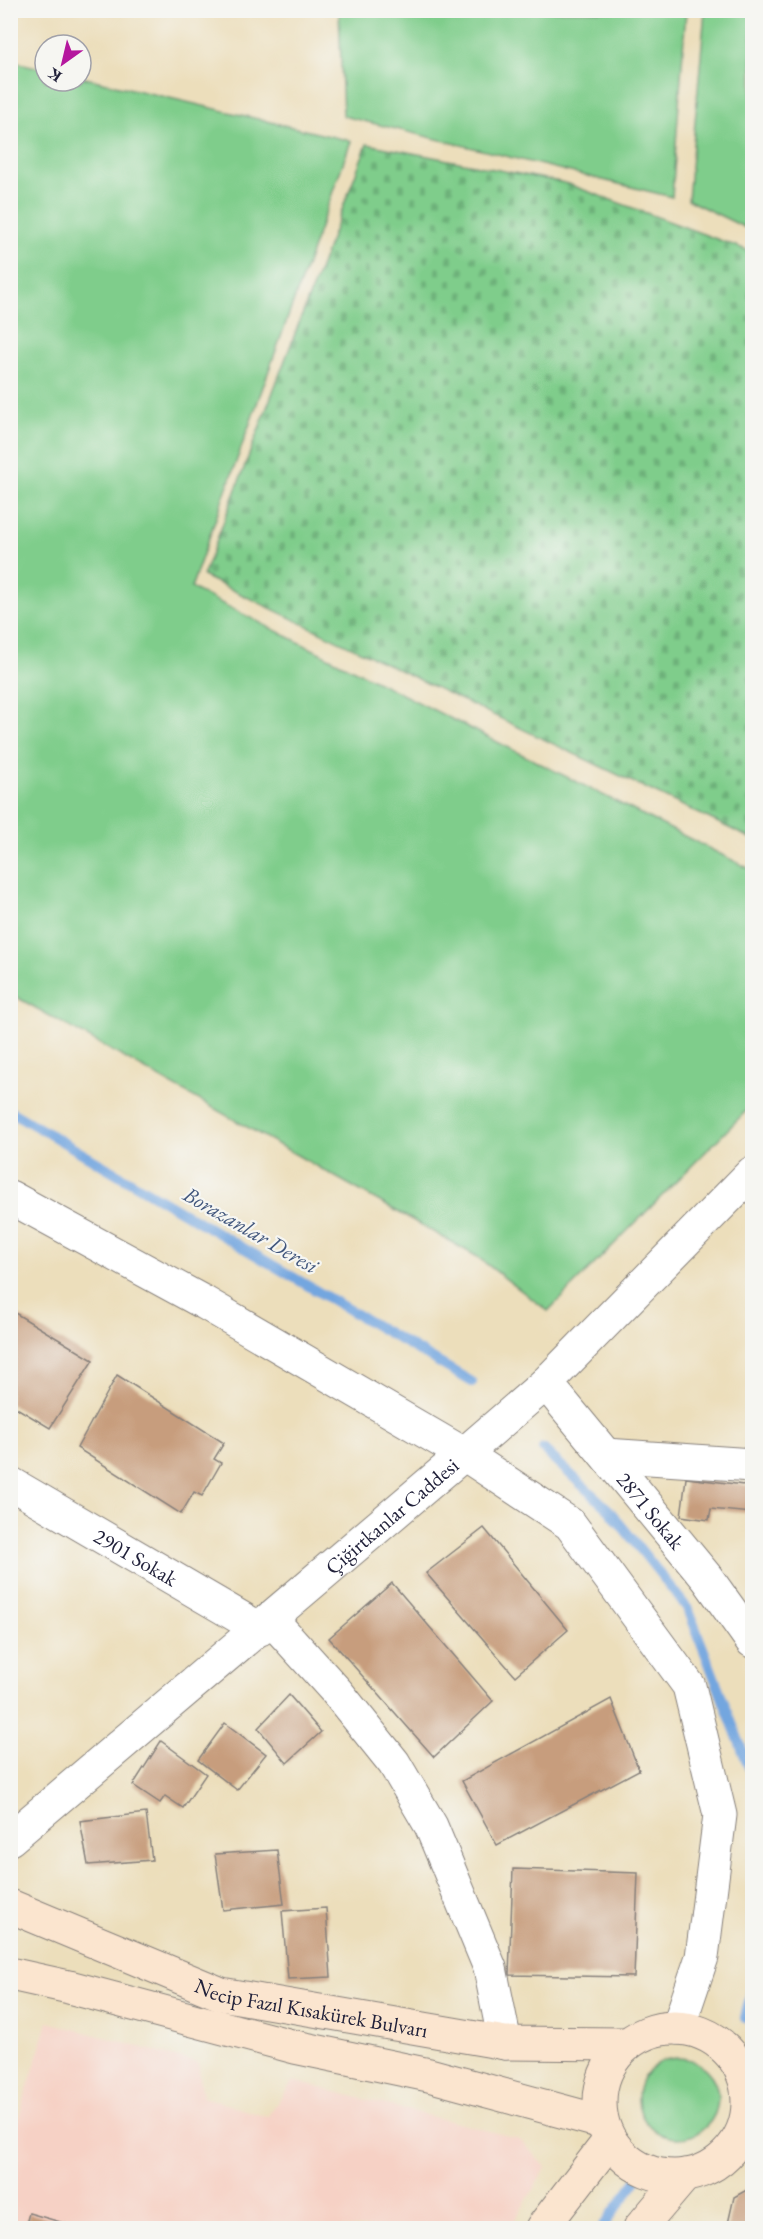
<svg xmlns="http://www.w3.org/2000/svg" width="763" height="2239" viewBox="0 0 763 2239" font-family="'EB Garamond',serif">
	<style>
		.built { fill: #f6d1c5 }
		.green { fill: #7fcd8b; stroke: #507863; stroke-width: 1.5 }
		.cemetery { fill: url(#cemetery-stones); stroke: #507863; stroke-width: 1.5 }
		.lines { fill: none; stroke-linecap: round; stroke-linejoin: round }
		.stream { stroke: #73a6df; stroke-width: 10 }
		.building { fill: #c79d7d }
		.minor-casing { stroke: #87807b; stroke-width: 35 }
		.tertiary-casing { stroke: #87807b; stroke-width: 35 }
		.secondary-casing { stroke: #87807b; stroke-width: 35 }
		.minor { stroke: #fff; stroke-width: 33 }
		.tertiary { stroke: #fff; stroke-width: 33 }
		.secondary { stroke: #fbe5cf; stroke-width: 33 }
		.labels { text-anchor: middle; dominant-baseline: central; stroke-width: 4.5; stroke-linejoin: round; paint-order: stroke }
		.street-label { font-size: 21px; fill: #22223b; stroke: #f6f6f2 }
		.water-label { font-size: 22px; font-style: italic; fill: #42577d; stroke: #f6f6f2 }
	</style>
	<defs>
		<pattern id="cemetery-stones" width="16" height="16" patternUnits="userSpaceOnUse" patternTransform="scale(1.5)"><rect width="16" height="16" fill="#7fcd8b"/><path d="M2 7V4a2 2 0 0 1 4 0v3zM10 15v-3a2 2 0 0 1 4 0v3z" fill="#6db079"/></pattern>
	</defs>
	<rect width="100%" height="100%" fill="#f6f6f2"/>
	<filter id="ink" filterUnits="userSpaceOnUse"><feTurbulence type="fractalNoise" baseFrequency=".0167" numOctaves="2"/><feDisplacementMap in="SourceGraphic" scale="12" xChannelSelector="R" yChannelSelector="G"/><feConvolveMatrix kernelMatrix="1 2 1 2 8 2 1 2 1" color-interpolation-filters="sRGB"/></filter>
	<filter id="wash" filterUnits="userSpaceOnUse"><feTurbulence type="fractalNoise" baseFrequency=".008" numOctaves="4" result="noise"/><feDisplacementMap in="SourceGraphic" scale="24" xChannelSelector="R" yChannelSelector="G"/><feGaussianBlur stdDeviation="1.35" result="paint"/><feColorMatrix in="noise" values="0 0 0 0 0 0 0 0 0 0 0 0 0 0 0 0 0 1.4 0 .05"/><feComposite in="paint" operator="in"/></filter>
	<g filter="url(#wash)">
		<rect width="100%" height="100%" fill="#ecdebb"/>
		<!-- built -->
		<polygon class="built" points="48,2022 198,2063 203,2097 267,2117 293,2081 520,2139 546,2168 510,2228 11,2228 11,2142"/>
		<!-- green -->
		<g class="green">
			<polygon points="339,11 686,11 672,197 343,116"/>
			<polygon points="705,11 752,11 752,231 688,200"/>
			<polygon points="11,61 45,69 45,81 81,81 81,77 351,141 191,588 752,870 752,1105 548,1311 476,1256 11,994"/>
			<circle cx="678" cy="2098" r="40"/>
		</g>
		<!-- cemetery -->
		<polygon class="cemetery" points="367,144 565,183 752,252 752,839 203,576"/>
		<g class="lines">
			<!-- stream -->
			<g class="stream">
				<polyline points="10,1111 472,1382"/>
				<polyline points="543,1449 609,1510 688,1609 752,1775"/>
				<polyline points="745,2018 752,1990"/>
				<polyline points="602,2228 638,2178"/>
			</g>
		</g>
		<g id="blocks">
			<!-- building -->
			<g class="building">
				<polygon points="10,1310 93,1360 50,1428 10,1404"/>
				<polygon points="117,1375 224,1443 214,1459 221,1463 202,1496 194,1492 181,1514 77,1448"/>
				<polygon points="686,1478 752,1486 751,1513 711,1509 709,1520 681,1516"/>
				<polygon points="484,1528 568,1630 515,1676 426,1573"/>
				<polygon points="392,1583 493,1701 434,1757 329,1638"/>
				<polygon points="289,1695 321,1732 287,1763 258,1728"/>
				<polygon points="611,1699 639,1770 497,1845 462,1781"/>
				<polygon points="225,1723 266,1754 237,1790 198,1760"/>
				<polygon points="161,1741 206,1774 183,1808 165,1796 160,1803 133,1785"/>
				<polygon points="146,1813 152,1860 88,1865 80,1821"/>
				<polygon points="277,1850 284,1904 223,1910 215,1854"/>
				<polygon points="513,1869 638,1873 634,1977 509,1975"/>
				<polygon points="326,1908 331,1977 288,1979 282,1911"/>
				<polygon points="752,2187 752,2228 727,2228 734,2197"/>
				<polygon points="29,2213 81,2228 25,2228"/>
			</g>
		</g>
	</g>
	<g filter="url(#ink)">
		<use href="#blocks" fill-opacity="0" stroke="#87807b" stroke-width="1.5"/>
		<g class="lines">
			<!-- minor casing -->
			<g class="minor-casing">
				<g id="minor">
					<polyline points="10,1197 205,1303 464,1454 570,1524 689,1686 720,1815 702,1957 678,2028"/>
					<path id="s1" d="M546,1383L707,1578L752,1641"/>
					<polyline points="606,1455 752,1465"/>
					<path id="s2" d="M10,1483L260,1629"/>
					<polyline points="271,1619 337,1692 394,1763 431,1826 490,1968 505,2043"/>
					<path id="s3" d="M10,1839L464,1454"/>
				</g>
			</g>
			<!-- tertiary casing -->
			<g class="tertiary-casing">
				<polyline id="tertiary" points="464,1454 546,1383 752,1173"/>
			</g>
			<!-- secondary casing -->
			<g class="secondary-casing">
				<g id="secondary">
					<path id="s4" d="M10,1906L221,1994L505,2043L626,2044"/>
					<polyline points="10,1974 69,1987 295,2047 429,2075 602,2122"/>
					<circle cx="674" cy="2102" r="74"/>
					<polyline points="542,2228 610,2140"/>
					<polyline points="640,2228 685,2175"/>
				</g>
			</g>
			<!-- minor -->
			<use href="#minor" class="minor"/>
			<!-- tertiary -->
			<use href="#tertiary" class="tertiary"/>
			<!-- secondary -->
			<use href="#secondary" class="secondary"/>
		</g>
	</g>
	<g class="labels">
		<!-- street labels -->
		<g class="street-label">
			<text stroke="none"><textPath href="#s1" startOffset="165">2871 Sokak</textPath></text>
			<text stroke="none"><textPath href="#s3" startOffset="500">Çiğirtkanlar Caddesi</textPath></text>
			<text stroke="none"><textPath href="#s2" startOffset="146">2901 Sokak</textPath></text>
			<text stroke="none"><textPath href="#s4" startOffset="320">Necip Fazıl Kısakürek Bulvarı</textPath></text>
		</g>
		<!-- water labels -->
		<g class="water-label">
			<text transform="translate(251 1230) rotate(30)">Borazanlar Deresi</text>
		</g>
	</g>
	<!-- margin -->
	<rect width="763" height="2239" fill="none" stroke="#f6f6f2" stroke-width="36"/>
	<!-- north arrow -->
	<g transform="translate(63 63) rotate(214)"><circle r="28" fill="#f6f6f2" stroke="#a1a1a9" stroke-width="1.5"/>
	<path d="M0-4.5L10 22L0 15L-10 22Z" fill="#b5179e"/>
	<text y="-9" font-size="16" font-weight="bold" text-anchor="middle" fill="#22223b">K</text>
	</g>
</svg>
